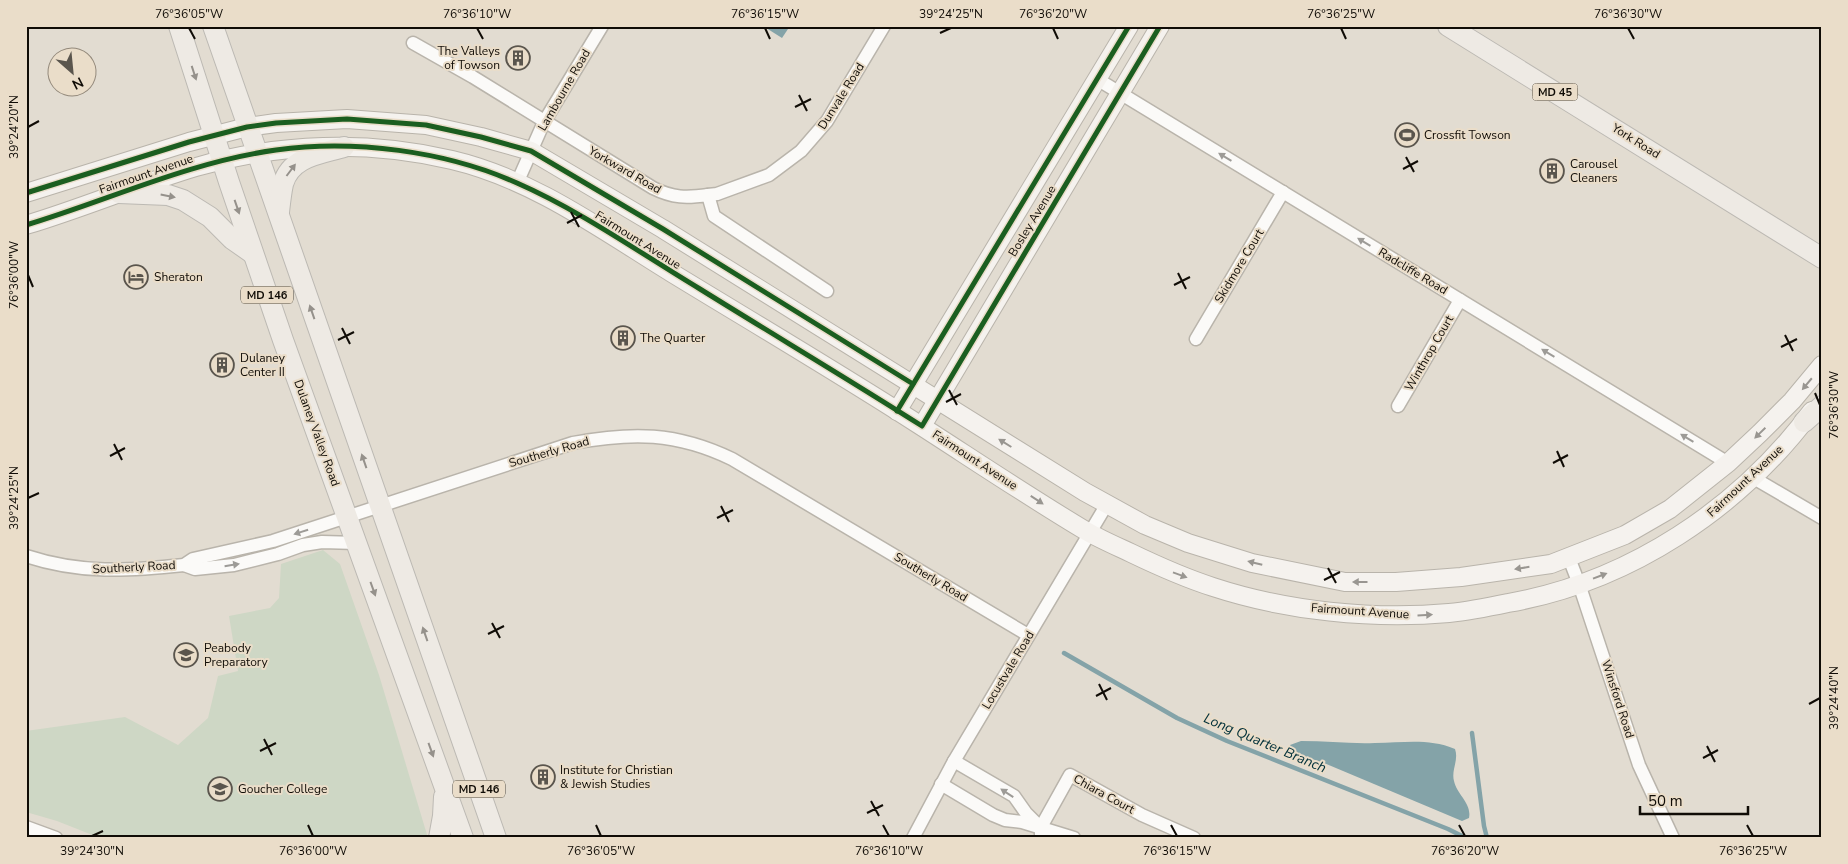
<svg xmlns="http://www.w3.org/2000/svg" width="1848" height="864" viewBox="0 0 1848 864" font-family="'Nunito Sans',sans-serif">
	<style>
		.green { fill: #ced7c5 }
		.water { fill: #84a3a8 }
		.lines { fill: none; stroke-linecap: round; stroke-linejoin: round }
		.stream { stroke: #84a3a8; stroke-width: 4.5 }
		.street-casing { stroke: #b9b4ab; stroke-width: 15 }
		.secondary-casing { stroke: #b9b4ab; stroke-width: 20 }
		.primary-casing { stroke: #bcb9b3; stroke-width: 22 }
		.street { stroke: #fbfaf8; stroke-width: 12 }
		.secondary { stroke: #f5f2ee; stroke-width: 18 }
		.primary { stroke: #eeeae4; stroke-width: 20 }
		.cycleway-casing { stroke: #eaddc9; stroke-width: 8 }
		.cycleway { stroke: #1b5e20; stroke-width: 5 }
		.oneway { fill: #95918b }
		.oneway2 { fill: #9d9b97 }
		.oneway3 { fill: #999691 }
		.ticks { fill: none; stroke: #100c06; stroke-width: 2 }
		.labels { text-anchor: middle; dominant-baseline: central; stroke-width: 4; stroke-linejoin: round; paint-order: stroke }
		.shield { fill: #eaddc9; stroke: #514b40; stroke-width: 1 }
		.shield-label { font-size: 11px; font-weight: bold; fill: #100c06 }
		.poi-label { font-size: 12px; fill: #100c06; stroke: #eaddc9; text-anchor: start }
		.street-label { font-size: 12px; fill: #100c06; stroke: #eaddc9 }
		.water-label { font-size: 14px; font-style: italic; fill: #00303a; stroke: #eaddc9 }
		.neatline { fill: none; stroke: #100c06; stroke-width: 2 }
		.ticks-label { font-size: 12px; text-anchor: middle; fill: #100c06 }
	</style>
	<rect width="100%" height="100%" fill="#e2dcd1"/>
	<!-- green -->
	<polygon class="green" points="323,550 340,564 379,675 428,838 100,838 57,821 26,812 26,731 125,717 178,745 208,718 218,676 238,671 229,616 270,608 279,598 281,564"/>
	<!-- water -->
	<g class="water">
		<polygon points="763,26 790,26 782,38"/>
		<path d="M1301,741C1326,741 1351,744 1375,743C1404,743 1428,738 1455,749C1459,760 1451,770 1454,781C1457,795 1472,803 1469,818L1462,821L1324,763L1294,753L1290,745Z"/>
	</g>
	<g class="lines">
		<!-- stream -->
		<g class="stream">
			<polyline points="1064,653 1177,718 1227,741 1448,829 1466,838"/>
			<polyline points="1472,733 1484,826 1487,838"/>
		</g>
		<!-- street casing -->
		<g class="street-casing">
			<g id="street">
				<path d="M413,43L473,77L653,188C673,198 686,198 708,195L714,216L827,291"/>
				<polyline points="1097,79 1728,463"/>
				<polyline points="517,183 544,122 602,26"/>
				<polyline points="708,195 717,194 769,175 801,151 827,121 884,26"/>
				<polyline points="1196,339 1283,192"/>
				<polyline points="1398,406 1460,300"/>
				<polyline points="1752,477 1822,518"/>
				<path d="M26,556C81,574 128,571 184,565L193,559L273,541L573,443C632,432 676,432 732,459L1028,635"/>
				<polyline points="1569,558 1579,584 1639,765 1673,838"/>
				<polyline points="184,565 195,569 234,565 278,554 303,545 322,542 357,543"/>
				<polyline points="954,761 1014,796 1026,813 1039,826"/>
				<polyline points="941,784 993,815 1005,820 1022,822 1074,838"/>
				<polyline points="26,827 56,838"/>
				<polyline points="913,838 954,761 1107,504"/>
				<polyline points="1041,838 1041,827 1070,775 1142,815 1194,838"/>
			</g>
		</g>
		<!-- secondary casing -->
		<g class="secondary-casing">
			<g id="secondary">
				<polyline points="26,193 189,142 247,127 276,123 347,119 426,125 481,137 531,151 663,229 1085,492 1145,525 1188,543 1252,563 1345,582 1396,582 1461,577 1551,564 1625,535 1670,509 1728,463 1760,433 1792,401 1822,365"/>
				<path d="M26,225C83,208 139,184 196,167C279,143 367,140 452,160C533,179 602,230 672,273C754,323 837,372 918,424C974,460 1029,497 1086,531C1100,539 1116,546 1131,553C1158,566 1185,578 1213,587C1286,611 1373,620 1449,613C1469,611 1489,607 1508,603C1629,582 1739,509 1812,411"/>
				<polyline points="897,411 1129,26"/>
				<polyline points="922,426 1160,26"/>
			</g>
		</g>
		<!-- primary casing -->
		<g class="primary-casing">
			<g id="primary">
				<polyline points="179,26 229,182 283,340 463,838"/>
				<polyline points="213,26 496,838"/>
				<polyline points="1448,26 1822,258"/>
				<polyline points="119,193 168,195 183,200 210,217 232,239 252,253"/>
				<path d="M279,212C280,203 281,193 283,184C291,156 321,154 344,147"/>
				<polyline points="1804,422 1822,406"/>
				<polyline points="439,838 443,816 444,797"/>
			</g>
		</g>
		<!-- street -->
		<use href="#street" class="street"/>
		<!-- secondary -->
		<use href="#secondary" class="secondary"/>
		<!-- primary -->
		<use href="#primary" class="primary"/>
		<!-- cycleway casing -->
		<g class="cycleway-casing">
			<g id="cycleway">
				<polyline points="26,193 189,142 247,127 276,123 347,119 426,125 481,137 531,151 663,229 913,384"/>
				<path d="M26,225C109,200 189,162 276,150C353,139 446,151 517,183C581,211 640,253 700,289C774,335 848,379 922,426L1160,26"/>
				<polyline points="897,411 1129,26"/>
			</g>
		</g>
		<!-- cycleway -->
		<use href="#cycleway" class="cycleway"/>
	</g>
	<!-- one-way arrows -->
	<defs><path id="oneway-solid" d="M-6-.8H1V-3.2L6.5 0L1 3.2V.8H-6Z" transform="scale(1.25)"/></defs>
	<g class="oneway">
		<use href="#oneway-solid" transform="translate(194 73) rotate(72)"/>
		<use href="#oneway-solid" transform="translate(291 170) rotate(-53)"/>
		<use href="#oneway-solid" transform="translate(168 196) rotate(11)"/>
		<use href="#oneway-solid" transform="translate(237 207) rotate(71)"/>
		<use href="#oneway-solid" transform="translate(312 312) rotate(-109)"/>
		<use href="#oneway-solid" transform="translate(364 461) rotate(-109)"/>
		<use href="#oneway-solid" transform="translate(373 589) rotate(70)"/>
		<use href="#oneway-solid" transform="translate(425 634) rotate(-109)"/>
		<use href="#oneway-solid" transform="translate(431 750) rotate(70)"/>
	</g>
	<g class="oneway2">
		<use href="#oneway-solid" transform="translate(1225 157) rotate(-149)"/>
		<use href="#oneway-solid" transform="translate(1364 242) rotate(-149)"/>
		<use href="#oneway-solid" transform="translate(1548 353) rotate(-149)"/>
		<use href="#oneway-solid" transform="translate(1687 438) rotate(-149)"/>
		<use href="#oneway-solid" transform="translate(301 532) rotate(162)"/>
		<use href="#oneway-solid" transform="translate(232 565) rotate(-9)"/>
		<use href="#oneway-solid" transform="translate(1007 793) rotate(-147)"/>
	</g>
	<g class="oneway3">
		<use href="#oneway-solid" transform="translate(1807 384) rotate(130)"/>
		<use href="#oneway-solid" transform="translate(1760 433) rotate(136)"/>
		<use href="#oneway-solid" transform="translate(1005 443) rotate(-148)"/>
		<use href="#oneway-solid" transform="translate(1037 500) rotate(33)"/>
		<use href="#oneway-solid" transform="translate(1255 563) rotate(-166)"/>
		<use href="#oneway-solid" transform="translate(1522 568) rotate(171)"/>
		<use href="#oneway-solid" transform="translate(1180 575) rotate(20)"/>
		<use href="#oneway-solid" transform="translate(1600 576) rotate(-21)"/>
		<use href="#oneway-solid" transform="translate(1360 582) rotate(-180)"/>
		<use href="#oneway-solid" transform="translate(1425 615) rotate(-3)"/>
	</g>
	<!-- ticks -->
	<path class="ticks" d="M189,28L195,39M477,28L483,39M765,28L770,39M1053,28L1058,39M1341,28L1346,39M1628,28L1634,39M940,33L951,28M799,95L807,111M795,107L811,99M28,127L39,121M1406,157L1414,172M1403,169L1418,161M571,212L579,227M567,223L582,215M1178,273L1186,289M28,275L33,287M1174,285L1190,277M342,328L350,344M1785,335L1793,351M338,340L354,332M1781,347L1797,339M949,390L957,405M1815,393L1820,405M946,402L961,394M114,444L122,460M1557,451L1564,467M110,456L125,448M1553,463L1568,455M28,498L39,493M721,506L729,522M717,518L733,510M1328,568L1336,583M1324,580L1340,572M492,623L500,638M488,634L504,626M1099,684L1107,700M1096,696L1111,688M1809,704L1820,698M264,739L272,755M1707,746L1715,762M260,751L276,743M1703,758L1718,750M871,801L879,816M867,813L883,805M308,825L313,836M596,825L601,836M883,825L889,836M1171,825L1177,836M1459,825L1465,836M1747,825L1753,836M92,836L103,831"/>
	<!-- icons -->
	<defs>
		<g id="building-ring" transform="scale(1.25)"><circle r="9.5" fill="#eaddc9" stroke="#5a554d" stroke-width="1.5"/><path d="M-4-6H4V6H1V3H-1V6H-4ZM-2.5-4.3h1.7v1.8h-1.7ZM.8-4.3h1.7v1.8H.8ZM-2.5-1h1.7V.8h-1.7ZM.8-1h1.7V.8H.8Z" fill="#5a554d"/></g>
		<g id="stadium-ring" transform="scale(1.25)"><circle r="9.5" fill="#eaddc9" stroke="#5a554d" stroke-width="1.5"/><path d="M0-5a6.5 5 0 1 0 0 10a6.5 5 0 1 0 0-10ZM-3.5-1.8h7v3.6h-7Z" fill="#5a554d"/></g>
		<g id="hotel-ring" transform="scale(1.25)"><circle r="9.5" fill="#eaddc9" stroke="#5a554d" stroke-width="1.5"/><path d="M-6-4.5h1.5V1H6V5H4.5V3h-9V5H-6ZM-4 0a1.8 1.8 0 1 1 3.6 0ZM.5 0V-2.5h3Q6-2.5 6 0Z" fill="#5a554d"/></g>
		<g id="school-ring" transform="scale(1.25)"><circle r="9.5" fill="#eaddc9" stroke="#5a554d" stroke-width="1.5"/><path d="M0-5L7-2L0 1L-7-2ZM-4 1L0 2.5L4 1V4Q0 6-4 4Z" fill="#5a554d"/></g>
		<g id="university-ring" transform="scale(1.25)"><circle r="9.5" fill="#eaddc9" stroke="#5a554d" stroke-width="1.5"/><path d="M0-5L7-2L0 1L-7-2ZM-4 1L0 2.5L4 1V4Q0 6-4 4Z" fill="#5a554d"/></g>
	</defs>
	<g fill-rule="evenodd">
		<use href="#building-ring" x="518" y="58"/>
		<use href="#stadium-ring" x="1407" y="135"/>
		<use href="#building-ring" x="1552" y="171"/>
		<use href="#hotel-ring" x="136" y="277"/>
		<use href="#building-ring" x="623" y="338"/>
		<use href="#building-ring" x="222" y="365"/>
		<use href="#school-ring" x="186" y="655"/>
		<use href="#building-ring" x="543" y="777"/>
		<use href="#university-ring" x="220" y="789"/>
	</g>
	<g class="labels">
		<!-- shield labels -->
		<g class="shield">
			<rect x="1532.5" y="83.5" width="45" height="17" rx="4"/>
			<rect x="241" y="286.5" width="52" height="17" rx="4"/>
			<rect x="453" y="780.5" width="52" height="17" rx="4"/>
		</g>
		<g class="shield-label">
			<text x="1555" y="92">MD 45</text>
			<text x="267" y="295">MD 146</text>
			<text x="479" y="789">MD 146</text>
		</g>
		<!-- poi labels -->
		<g class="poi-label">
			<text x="500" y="51" text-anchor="end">The Valleys<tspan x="500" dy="14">of Towson</tspan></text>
			<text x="1424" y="135">Crossfit Towson</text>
			<text x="1570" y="164">Carousel<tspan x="1570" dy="14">Cleaners</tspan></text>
			<text x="154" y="277">Sheraton</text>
			<text x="640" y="338">The Quarter</text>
			<text x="240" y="358">Dulaney<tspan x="240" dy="14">Center II</tspan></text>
			<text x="204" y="648">Peabody<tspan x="204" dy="14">Preparatory</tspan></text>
			<text x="560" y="770">Institute for Christian<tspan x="560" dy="14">&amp; Jewish Studies</tspan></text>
			<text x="238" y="789">Goucher College</text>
		</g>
		<!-- street labels -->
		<g class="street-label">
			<text transform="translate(564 90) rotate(-60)">Lambourne Road</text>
			<text transform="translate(841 96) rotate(-58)">Dunvale Road</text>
			<text transform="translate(1636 141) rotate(32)">York Road</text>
			<text transform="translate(625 170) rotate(30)">Yorkward Road</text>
			<text transform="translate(146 174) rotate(-19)">Fairmount Avenue</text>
			<text transform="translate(1032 221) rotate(-59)">Bosley Avenue</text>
			<text transform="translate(638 240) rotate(32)">Fairmount Avenue</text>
			<text transform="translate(1239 266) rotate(-59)">Skidmore Court</text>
			<text transform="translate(1413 271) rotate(31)">Radcliffe Road</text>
			<text transform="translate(1429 353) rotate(-60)">Winthrop Court</text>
			<text transform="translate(317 433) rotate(70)">Dulaney Valley Road</text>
			<text transform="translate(549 452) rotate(-16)">Southerly Road</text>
			<text transform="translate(975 460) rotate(33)">Fairmount Avenue</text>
			<text transform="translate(1745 481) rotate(-43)">Fairmount Avenue</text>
			<text transform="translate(134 567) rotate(-3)">Southerly Road</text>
			<text transform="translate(931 577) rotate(31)">Southerly Road</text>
			<text transform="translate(1360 611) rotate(4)">Fairmount Avenue</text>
			<text transform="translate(1008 670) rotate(-59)">Locustvale Road</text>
			<text transform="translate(1618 699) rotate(72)">Winsford Road</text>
			<text transform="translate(1104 794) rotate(29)">Chiara Court</text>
		</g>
		<!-- water labels -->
		<g class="water-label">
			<text transform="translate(1265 743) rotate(23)">Long Quarter Branch</text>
		</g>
	</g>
	<!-- border -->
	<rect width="1848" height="864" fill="none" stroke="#eaddc9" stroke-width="55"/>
	<!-- north arrow -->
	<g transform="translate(72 72) rotate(153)"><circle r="24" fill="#eaddc9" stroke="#93897b"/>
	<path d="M0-4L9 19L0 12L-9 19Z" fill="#5a554d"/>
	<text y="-8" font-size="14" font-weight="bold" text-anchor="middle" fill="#100c06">N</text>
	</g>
	<!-- scale -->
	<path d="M1640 806v8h108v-8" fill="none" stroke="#100c06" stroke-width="2.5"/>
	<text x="1648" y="806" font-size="15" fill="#100c06" stroke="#eaddc9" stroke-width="4" paint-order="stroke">50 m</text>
	<rect x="28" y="28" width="1792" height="808" class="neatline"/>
	<g class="ticks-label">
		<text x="189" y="18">76°36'05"W</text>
		<text x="477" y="18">76°36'10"W</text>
		<text x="765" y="18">76°36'15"W</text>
		<text x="951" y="18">39°24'25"N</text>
		<text x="1053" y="18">76°36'20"W</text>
		<text x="1341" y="18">76°36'25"W</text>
		<text x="1628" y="18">76°36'30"W</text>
		<text transform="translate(14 127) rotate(-90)" y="4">39°24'20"N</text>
		<text transform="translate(14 275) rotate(-90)" y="4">76°36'00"W</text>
		<text transform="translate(1834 405) rotate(-90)" y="4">76°36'30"W</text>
		<text transform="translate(14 498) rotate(-90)" y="4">39°24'25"N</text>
		<text transform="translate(1834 698) rotate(-90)" y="4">39°24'40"N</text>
		<text x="92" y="855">39°24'30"N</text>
		<text x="313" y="855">76°36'00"W</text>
		<text x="601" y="855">76°36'05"W</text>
		<text x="889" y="855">76°36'10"W</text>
		<text x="1177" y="855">76°36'15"W</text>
		<text x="1465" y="855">76°36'20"W</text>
		<text x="1753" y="855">76°36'25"W</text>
	</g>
</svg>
